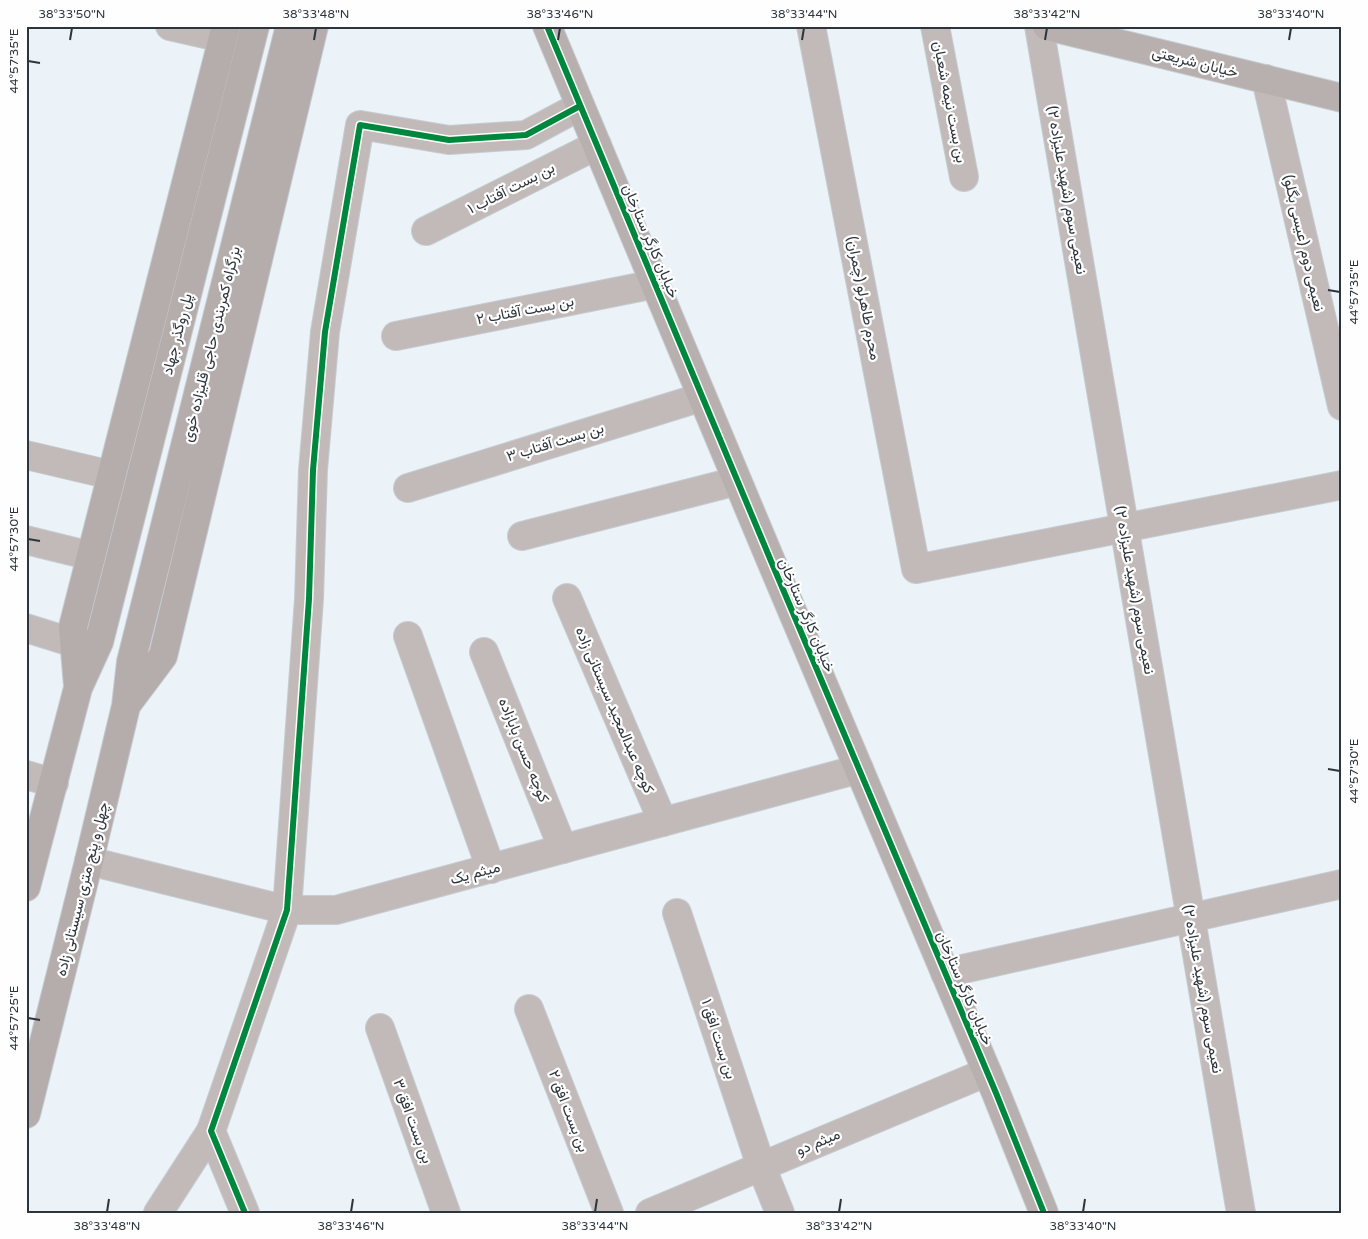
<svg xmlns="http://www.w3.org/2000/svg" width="1368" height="1239" viewBox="0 0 1368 1239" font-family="'Varela Round',Vazirmatn,sans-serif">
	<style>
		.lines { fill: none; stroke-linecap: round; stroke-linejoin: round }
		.street-casing { stroke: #c6ccd2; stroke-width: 30 }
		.secondary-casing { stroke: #c6ccd2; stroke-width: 30 }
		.highway-casing { stroke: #c6ccd2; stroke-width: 30 }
		.street { stroke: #c1bab9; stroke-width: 28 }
		.secondary { stroke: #b8b0ae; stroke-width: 28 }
		.highway { stroke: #b5acac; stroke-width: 28 }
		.cycleway-casing { stroke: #fefefe; stroke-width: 9 }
		.cycleway { stroke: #00873e; stroke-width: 6 }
		.ticks { fill: none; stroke: #2d353c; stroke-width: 2 }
		.labels { text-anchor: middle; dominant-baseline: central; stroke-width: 4.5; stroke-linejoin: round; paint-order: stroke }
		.street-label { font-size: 15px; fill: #2d353c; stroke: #fefefe }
		.neatline { fill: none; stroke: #2d353c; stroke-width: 2 }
		.ticks-label { font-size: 12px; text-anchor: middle; fill: #2d353c }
	</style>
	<rect width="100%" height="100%" fill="#ebf2f8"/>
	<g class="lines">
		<!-- street casing -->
		<g class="street-casing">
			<g id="street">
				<polyline points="170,26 223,38"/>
				<polyline points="811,26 916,569 1342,485"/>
				<polyline points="935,26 964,177"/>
				<polyline points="1039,26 1241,1213"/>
				<polyline points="1266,79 1342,406"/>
				<polyline points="426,231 597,145"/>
				<polyline points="396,336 655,284"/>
				<polyline points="26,455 111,475"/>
				<polyline points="408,488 702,397"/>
				<polyline points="522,536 737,481"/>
				<polyline points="26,540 91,556"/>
				<polyline points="567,598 663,822"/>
				<polyline points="26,628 74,643"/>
				<polyline points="408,636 491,869"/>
				<polyline points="484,652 563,849"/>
				<polyline points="26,775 54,783"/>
				<polyline points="89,861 287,910 336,910 859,769"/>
				<polyline points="677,913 761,1166 780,1213"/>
				<polyline points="945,973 1342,884"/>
				<polyline points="529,1009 609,1213"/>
				<polyline points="380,1028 446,1213"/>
				<polyline points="158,1213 211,1131"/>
				<polyline points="245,1213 211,1131 287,910 309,599 313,470 325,332 360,125 449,140 526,135 580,106"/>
				<polyline points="650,1213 987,1072"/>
			</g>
		</g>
		<!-- secondary casing -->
		<g class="secondary-casing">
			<g id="secondary">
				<polyline points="547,26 771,561 996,1093 1044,1213"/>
				<polyline points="1047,26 1342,98"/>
			</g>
		</g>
		<!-- highway casing -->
		<g class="highway-casing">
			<g id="highway">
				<polyline points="78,686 73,627 226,26"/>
				<polyline points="127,704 163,656 314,26"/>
				<polyline points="26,887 78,688 99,642 255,26"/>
				<polyline points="26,1114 89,861 126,706 131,662 290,26"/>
			</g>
		</g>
		<!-- street -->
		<use href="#street" class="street"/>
		<!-- secondary -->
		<use href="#secondary" class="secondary"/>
		<!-- highway -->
		<use href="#highway" class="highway"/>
		<!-- cycleway casing -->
		<g class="cycleway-casing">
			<g id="cycleway">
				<polyline points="547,26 771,561 996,1093 1044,1213"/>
				<polyline points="245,1213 211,1131 287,910 309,599 313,470 325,332 360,125 449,140 526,135 580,106"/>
			</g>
		</g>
		<!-- cycleway -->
		<use href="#cycleway" class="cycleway"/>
	</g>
	<!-- ticks -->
	<path class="ticks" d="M70,40L72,28M314,40L316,28M558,40L560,28M802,40L804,28M1045,40L1047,28M1289,40L1291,28M28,61L40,63M1328,290L1340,292M28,539L40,541M1328,769L1340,771M28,1018L40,1020M107,1212L109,1199M351,1212L353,1199M595,1212L597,1199M839,1212L841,1199M1083,1212L1085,1199"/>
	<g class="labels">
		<!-- street labels -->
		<g class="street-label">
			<text transform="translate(1195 62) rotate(14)">خیابان شریعتی</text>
			<text transform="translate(950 102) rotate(79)">بن بست نیمه شعبان</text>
			<text transform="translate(511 188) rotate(-27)">بن بست آفتاب ۱</text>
			<text transform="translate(1067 190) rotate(80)">نعیمی سوم (شهید علیزاده ۲)</text>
			<text transform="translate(651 241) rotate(67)">خیابان کارگر ستارخان</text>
			<text transform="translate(1304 243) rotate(77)">نعیمی دوم (عیسی بگلو)</text>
			<text transform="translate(864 298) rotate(79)">محرم طاهرلو (چمران)</text>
			<text transform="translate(525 310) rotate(-11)">بن بست آفتاب ۲</text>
			<text transform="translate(177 334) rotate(-76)">پل روگذر جهاد</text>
			<text transform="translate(211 344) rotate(-76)">بزرگراه کمربندی حاجی قلیزاده خوی</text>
			<text transform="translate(555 442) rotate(-17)">بن بست آفتاب ۳</text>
			<text transform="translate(1135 590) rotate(80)">نعیمی سوم (شهید علیزاده ۲)</text>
			<text transform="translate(807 615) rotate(67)">خیابان کارگر ستارخان</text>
			<text transform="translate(615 710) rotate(67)">کوچه عبدالمجید سیستانی زاده</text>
			<text transform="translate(524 750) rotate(68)">کوچه حسن بابازاده</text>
			<text transform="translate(475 873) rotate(-15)">میثم یک</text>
			<text transform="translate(82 889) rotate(-76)">چهل و پنج متری سیستانی زاده</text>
			<text transform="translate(965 988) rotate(67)">خیابان کارگر ستارخان</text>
			<text transform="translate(1203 989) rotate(80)">نعیمی سوم (شهید علیزاده ۲)</text>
			<text transform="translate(719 1039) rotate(72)">بن بست افق ۱</text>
			<text transform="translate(569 1111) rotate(69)">بن بست افق ۲</text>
			<text transform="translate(413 1121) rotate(70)">بن بست افق ۳</text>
			<text transform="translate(818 1142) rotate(-23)">میثم دو</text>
		</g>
	</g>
	<!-- border -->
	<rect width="1368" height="1239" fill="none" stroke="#fefefe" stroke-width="55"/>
	<rect x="28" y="28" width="1312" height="1184" class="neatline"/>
	<g class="ticks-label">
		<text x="72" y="18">38°33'50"N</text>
		<text x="316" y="18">38°33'48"N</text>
		<text x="560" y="18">38°33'46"N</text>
		<text x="804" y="18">38°33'44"N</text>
		<text x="1047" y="18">38°33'42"N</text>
		<text x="1291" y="18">38°33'40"N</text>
		<text transform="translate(14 61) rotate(-90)" y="4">44°57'35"E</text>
		<text transform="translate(1354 292) rotate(-90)" y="4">44°57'35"E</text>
		<text transform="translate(14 539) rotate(-90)" y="4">44°57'30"E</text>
		<text transform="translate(1354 771) rotate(-90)" y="4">44°57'30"E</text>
		<text transform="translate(14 1018) rotate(-90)" y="4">44°57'25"E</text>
		<text x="107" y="1230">38°33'48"N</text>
		<text x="351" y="1230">38°33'46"N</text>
		<text x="595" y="1230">38°33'44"N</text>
		<text x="839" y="1230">38°33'42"N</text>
		<text x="1083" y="1230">38°33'40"N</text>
	</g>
</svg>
